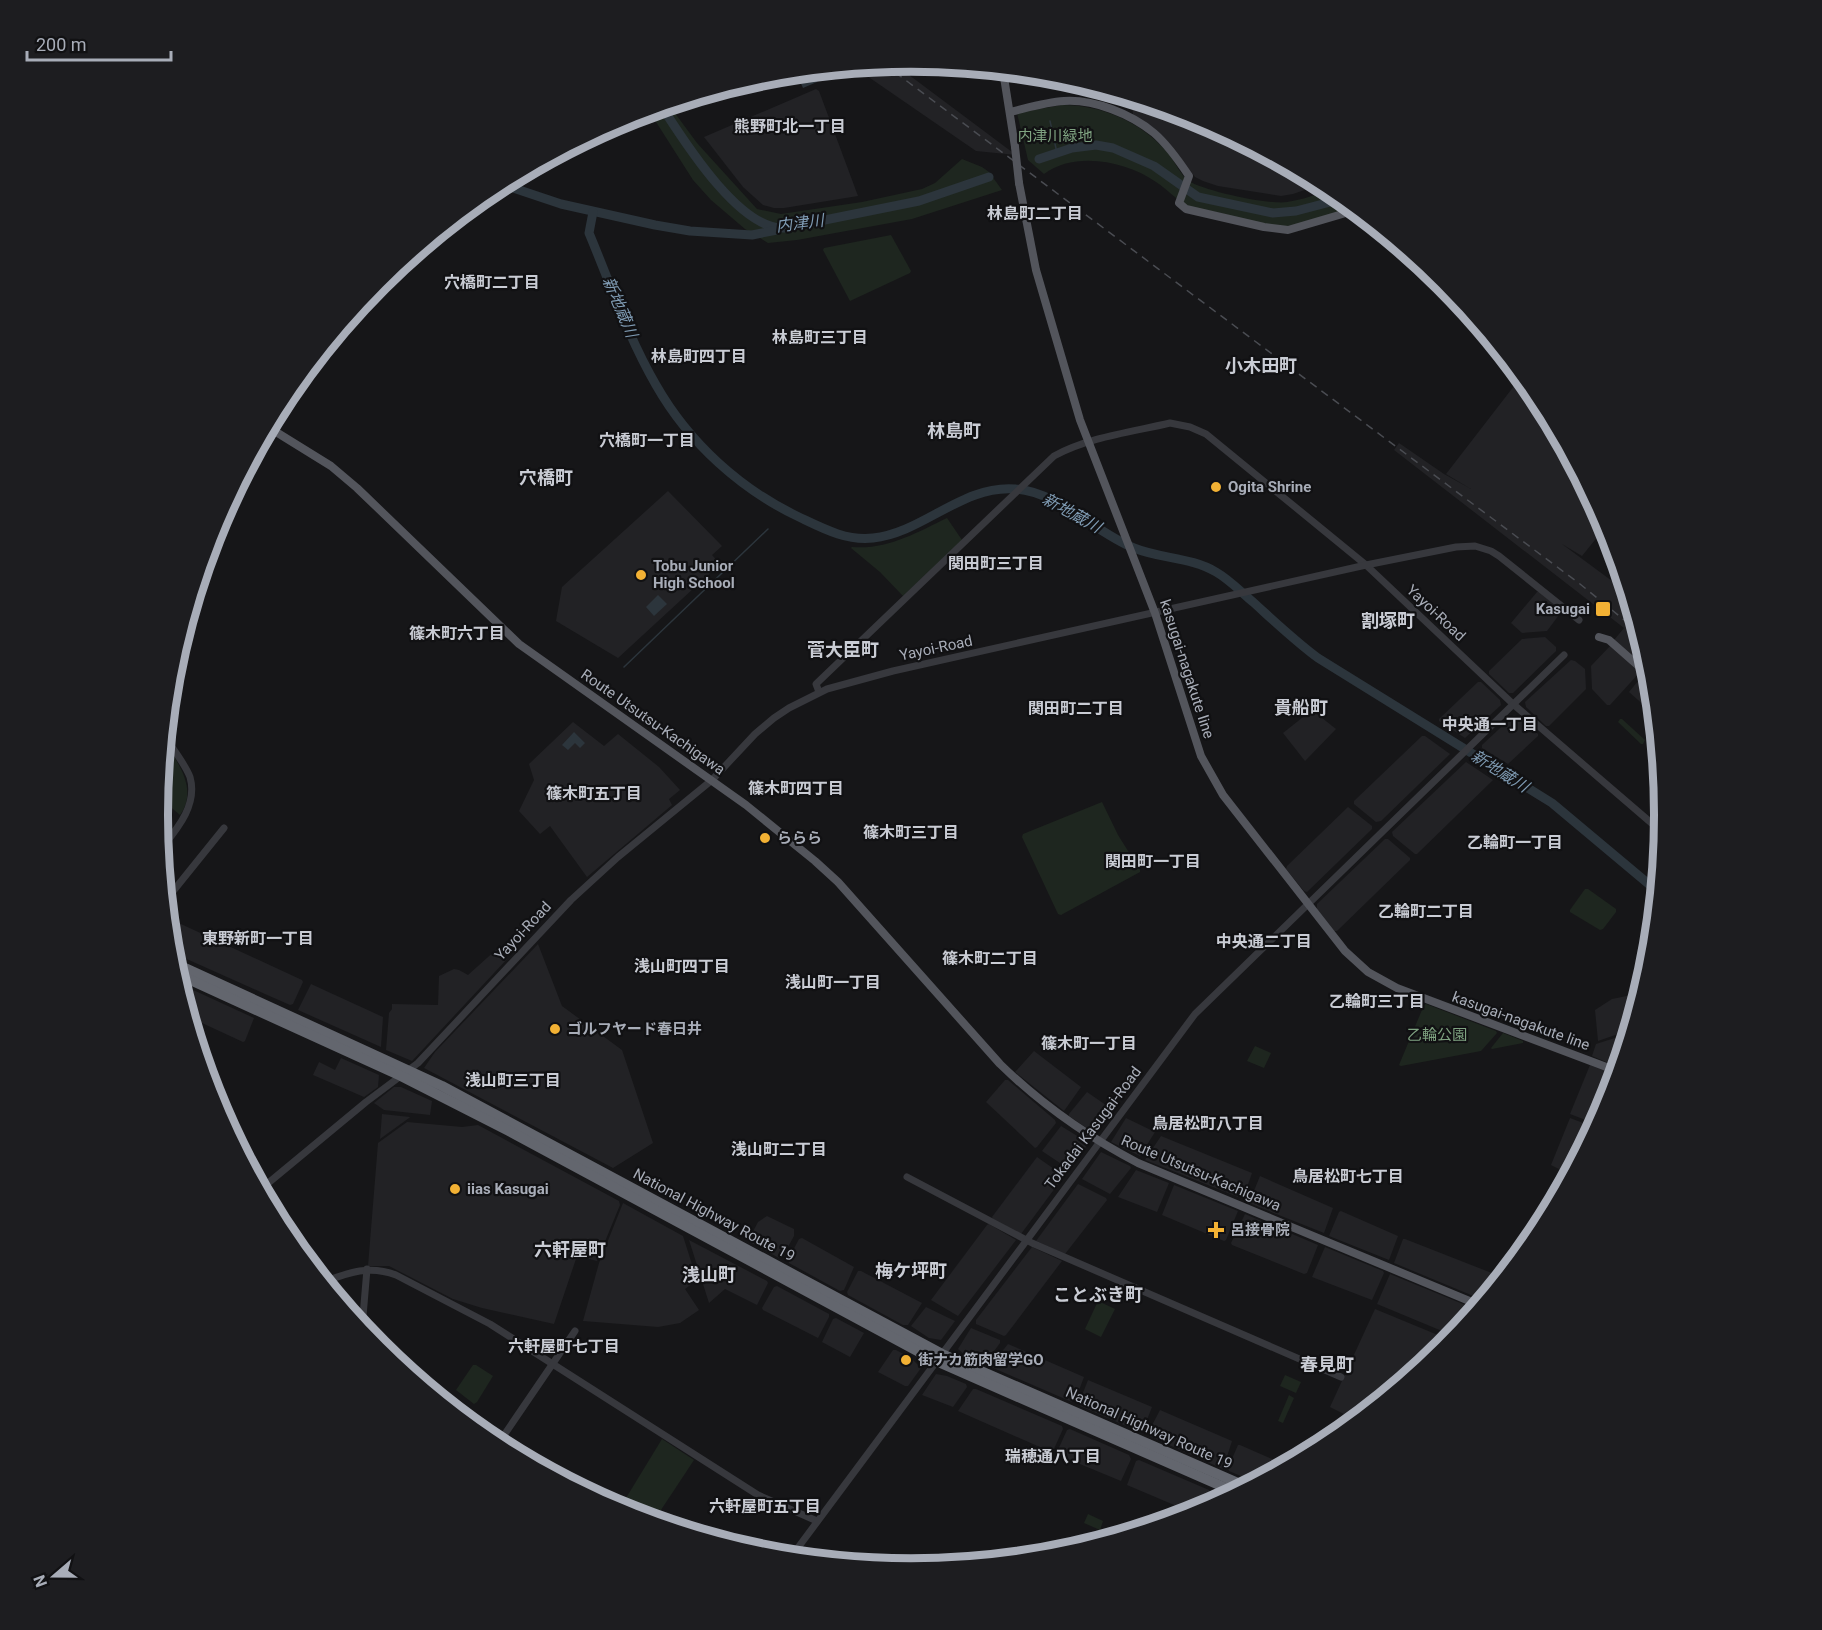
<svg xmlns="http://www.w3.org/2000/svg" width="1822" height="1630" viewBox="0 0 1822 1630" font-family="Roboto,'Noto Sans JP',sans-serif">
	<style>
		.built { fill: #222225 }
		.green { fill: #1e261f }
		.water { fill: #2c353c }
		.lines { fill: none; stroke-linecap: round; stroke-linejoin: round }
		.stream { stroke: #2c353c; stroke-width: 1.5 }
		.river { stroke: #2c353c; stroke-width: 9 }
		.minor { stroke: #37383d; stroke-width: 7 }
		.major { stroke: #53555c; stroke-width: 8 }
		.highway { stroke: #63666e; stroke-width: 10 }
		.rail { stroke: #4a4c52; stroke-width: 1.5; stroke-dasharray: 8 6; stroke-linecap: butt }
		.major-bridge { stroke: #53555c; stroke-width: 8 }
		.poi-dot { fill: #f2b134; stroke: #111113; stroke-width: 2 }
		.labels { text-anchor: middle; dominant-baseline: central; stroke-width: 4.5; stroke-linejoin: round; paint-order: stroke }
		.park-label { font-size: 15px; fill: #7fa381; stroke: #111113 }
		.poi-label { font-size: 15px; font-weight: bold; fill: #a8adb8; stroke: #111113; text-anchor: start }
		.street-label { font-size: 15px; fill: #a8adb8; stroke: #111113 }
		.neighbourhood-label { font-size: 16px; font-weight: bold; fill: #c9ccd4; stroke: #111113 }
		.water-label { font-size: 16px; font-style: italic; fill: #7f9bb3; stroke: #111113 }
		.quarter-label { font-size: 18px; font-weight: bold; fill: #c9ccd4; stroke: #111113 }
		.rim { fill: none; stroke: #a8adb8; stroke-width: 8 }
	</style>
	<rect width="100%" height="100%" fill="#161618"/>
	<!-- built -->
	<g class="built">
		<polygon points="893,63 1016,155 976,151 854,67"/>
		<polygon points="816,89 819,91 858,196 784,208 774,208 763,205 743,187 704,137"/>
		<polygon points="1130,98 1200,119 1322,184 1293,194 1281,196 1218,186 1203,181 1195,177 1178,155 1134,119"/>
		<polygon points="1514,386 1536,403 1539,399 1607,527 1610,535 1603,530 1582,556 1562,544 1627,592 1650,672 1614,640 1624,628 1394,450 1399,443 1444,474 1471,489 1446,474"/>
		<polygon points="668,491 722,546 712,555 720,564 618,658 556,621 562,587"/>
		<polygon points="1539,591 1562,611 1547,631 1522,633 1511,623 1537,592"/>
		<polygon points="1545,637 1556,647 1556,651 1513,693 1509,693 1489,674 1489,671 1522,639"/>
		<polygon points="1611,645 1640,672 1610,705 1607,705 1592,689 1591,666"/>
		<polygon points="1571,660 1575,661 1585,669 1586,689 1549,726 1546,726 1526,707 1525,702"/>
		<polygon points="1643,675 1645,675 1651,681 1655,715 1629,692"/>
		<polygon points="1478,682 1481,682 1500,700 1501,705 1465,738 1439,721 1439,719"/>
		<polygon points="1312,710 1336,729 1305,761 1283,733"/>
		<polygon points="1514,715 1518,716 1538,734 1538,736 1508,764 1482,748 1482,745"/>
		<polygon points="573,722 604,746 618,734 659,767 680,790 669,799 672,805 587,877 550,826 540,834 519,811 534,780 529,764"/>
		<polygon points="1422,736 1425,736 1450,754 1381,821 1376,822 1354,804 1354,801"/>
		<polygon points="1466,762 1493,780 1417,854 1415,854 1393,836 1392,832"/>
		<polygon points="1348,807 1372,826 1372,829 1307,892 1304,891 1286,869 1287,866"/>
		<polygon points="1385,839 1388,839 1410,858 1410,860 1337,931 1334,931 1317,909 1317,904"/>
		<polygon points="168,918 302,980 303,982 293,1004 290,1005 265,994 171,952"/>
		<polygon points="538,944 562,1006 622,1050 653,1143 613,1168 424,1068 435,1052"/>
		<polygon points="497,949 507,959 412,1061 386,1050 389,1013 392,1009 392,1004 438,1005 439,976 454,969 459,970 468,975"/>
		<polygon points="178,983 254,1018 245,1041 243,1042 189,1017"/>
		<polygon points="311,984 383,1017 381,1047 298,1010"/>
		<polygon points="1641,993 1628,1036 1621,1033 1598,1041 1595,1010 1612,999"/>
		<polygon points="1621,1036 1627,1038 1618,1067 1592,1056 1596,1044"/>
		<polygon points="1034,1051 1081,1087 1064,1111 1015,1072"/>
		<polygon points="341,1058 379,1075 378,1087 364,1097 313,1075 319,1062 335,1070"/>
		<polygon points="1590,1065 1616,1075 1607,1104 1596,1124 1570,1114"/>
		<polygon points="1005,1080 1008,1080 1055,1120 1056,1123 1037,1147 1035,1148 986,1102"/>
		<polygon points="394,1087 401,1087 432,1101 430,1115 384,1110 374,1103"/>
		<polygon points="1087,1092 1113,1110 1094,1133 1069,1116 1069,1114"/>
		<polygon points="382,1114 410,1117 409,1118 380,1139"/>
		<polygon points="1126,1118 1155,1132 1140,1156 1111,1142"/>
		<polygon points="1570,1118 1594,1127 1569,1174 1551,1165"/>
		<polygon points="407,1122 462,1127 478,1125 619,1201 620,1205 597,1261 577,1256 554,1324 482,1308 453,1299 389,1266 368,1266 378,1143"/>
		<polygon points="1061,1126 1087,1142 1088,1144 1069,1169 1042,1151"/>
		<polygon points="1161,1136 1252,1173 1243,1199 1145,1160"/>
		<polygon points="1101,1152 1130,1166 1131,1168 1110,1194 1082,1179"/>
		<polygon points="1037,1157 1064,1176 1021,1234 993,1219 992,1217"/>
		<polygon points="1136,1170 1169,1183 1157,1212 1118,1197"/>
		<polygon points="1260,1176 1333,1208 1324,1233 1249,1203"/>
		<polygon points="1078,1184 1106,1198 1107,1200 1065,1254 1036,1241"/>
		<polygon points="1174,1185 1238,1211 1226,1240 1224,1241 1162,1215"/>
		<polygon points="623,1203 683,1236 697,1280 685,1289 699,1310 680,1323 658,1327 583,1321 599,1263"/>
		<polygon points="1341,1211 1398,1236 1389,1260 1329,1236 1339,1212"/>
		<polygon points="1245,1214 1318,1245 1307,1273 1304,1274 1232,1245 1231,1243"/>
		<polygon points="1547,1214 1537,1234 1512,1265 1515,1256 1541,1224"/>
		<polygon points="767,1216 794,1229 794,1236 782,1258 779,1258 748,1241 758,1222"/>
		<polygon points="989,1224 1016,1240 958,1316 931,1300 987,1225"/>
		<polygon points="802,1238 854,1267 844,1290 840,1291 789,1263 788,1260 799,1239"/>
		<polygon points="1403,1239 1405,1239 1502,1277 1483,1300 1394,1263"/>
		<polygon points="689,1240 767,1281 768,1283 757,1305 725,1289 709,1303"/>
		<polygon points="1032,1247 1062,1261 1006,1335 1004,1336 976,1324 976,1320"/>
		<polygon points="1325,1247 1383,1271 1384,1273 1372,1300 1312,1277"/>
		<polygon points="858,1271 861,1271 922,1303 908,1325 903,1325 848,1295 847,1292"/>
		<polygon points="1390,1274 1475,1309 1454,1336 1377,1304"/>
		<polygon points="777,1286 829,1314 829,1317 818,1338 763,1310 762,1308 774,1287"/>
		<polygon points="926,1307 955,1321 941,1340 929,1338 911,1326"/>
		<polygon points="1375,1309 1450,1340 1444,1348 1356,1420 1330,1407"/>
		<polygon points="836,1318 864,1333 850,1357 822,1342 833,1319"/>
		<polygon points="971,1328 1000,1340 1000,1343 986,1362 982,1363 966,1356 958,1349"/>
		<polygon points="1008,1344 1084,1377 1075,1401 1072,1402 991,1367 991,1365"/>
		<polygon points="893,1350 896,1350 911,1358 921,1368 908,1386 905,1386 878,1372"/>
		<polygon points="936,1374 947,1376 966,1384 967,1387 953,1407 922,1395"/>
		<polygon points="1088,1380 1152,1407 1143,1430 1140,1432 1080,1406 1079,1403"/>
		<polygon points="973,1389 976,1389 1062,1426 1063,1429 1053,1451 1051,1452 958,1411"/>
		<polygon points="1160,1410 1232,1441 1223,1469 1149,1436 1148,1433"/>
		<polygon points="1070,1429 1129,1455 1131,1459 1121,1481 1058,1455 1057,1452 1067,1430"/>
		<polygon points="1238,1445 1240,1445 1286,1465 1255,1482 1229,1471 1228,1468"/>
		<polygon points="1139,1460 1209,1490 1211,1494 1204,1508 1193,1513 1127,1485 1136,1461"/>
	</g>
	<!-- green -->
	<g class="green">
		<polygon points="669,105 697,143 757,209 781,214 862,202 922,189 935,183 962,159 982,167 989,172 1002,190 912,219 797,240 768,243 745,229 711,200 693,180 649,111"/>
		<path d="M1062,105C1102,105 1141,122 1167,152C1175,161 1180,175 1189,181C1204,191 1269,205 1287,202C1302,200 1317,194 1331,190L1354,208C1337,213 1303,226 1287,226C1264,227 1238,217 1216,212C1207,210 1197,210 1189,206C1177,201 1167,189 1156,182C1126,161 1075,151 1044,174L1028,160L1017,113Z"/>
		<polygon points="891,235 911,271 910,273 850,301 823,250 824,248"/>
		<path d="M947,518L962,540L903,596L880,572L851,548L852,547C887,550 916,533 947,518Z"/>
		<polygon points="1620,719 1622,719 1645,740 1643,744 1641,744 1618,722"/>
		<path d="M165,743C179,764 198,790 180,815L167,804L160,793Z"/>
		<polygon points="1102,802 1118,835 1140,870 1140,872 1061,915 1058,914 1022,837 1023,834"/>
		<polygon points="1585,889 1588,889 1616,909 1616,912 1603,929 1600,930 1570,912 1570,910"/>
		<polygon points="1426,1004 1496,1031 1497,1033 1481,1051 1401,1066 1399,1065 1424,1005"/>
		<polygon points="1503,1033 1523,1041 1523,1043 1492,1049 1491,1048"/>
		<polygon points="1255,1046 1271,1053 1264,1068 1247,1061"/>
		<polygon points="1098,1301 1115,1309 1101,1337 1085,1329"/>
		<polygon points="473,1365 476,1365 493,1376 477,1402 474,1404 456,1390"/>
		<polygon points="1285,1375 1301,1382 1296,1393 1280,1386"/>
		<polygon points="1289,1395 1294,1398 1283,1423 1278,1421"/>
		<polygon points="662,1439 694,1460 655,1519 627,1500 626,1498"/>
		<polygon points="1088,1514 1103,1521 1100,1530 1084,1523"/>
	</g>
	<!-- water -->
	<g class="water">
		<polygon points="813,71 820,77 817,82 803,88 796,73"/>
		<polygon points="658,595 667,604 654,616 646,607"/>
		<polygon points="574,732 585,743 580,748 575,743 568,750 562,745"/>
	</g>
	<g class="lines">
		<!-- stream -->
		<g class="stream">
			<polyline points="1050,121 1057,153"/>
			<polyline points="624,667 768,529"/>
		</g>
		<!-- river -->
		<g class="river">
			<path d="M662,107C684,141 740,231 785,228L919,201L989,177"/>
			<polyline points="1039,159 1072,148 1096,145 1113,148 1154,166 1198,197 1273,213 1296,211 1342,199"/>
			<polyline points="501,184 561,204 655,225 690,231 752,235 777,230"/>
			<path d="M593,212L589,233C610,283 628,337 656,385C689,443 741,490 801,518C824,529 847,541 873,538C923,533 963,484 1016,489C1058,492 1096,533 1134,548C1161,559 1191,557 1216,572C1230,580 1241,592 1253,602C1274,621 1295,641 1318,658L1552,803L1657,891"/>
		</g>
		<!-- minor -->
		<g class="minor">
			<path d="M819,692L816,684L1054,456C1089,437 1132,432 1170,423L1190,427L1206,434L1366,565L1513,704L1663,833"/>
			<path d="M161,849C177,829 198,805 190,777C185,764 173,749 165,737"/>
			<polyline points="166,900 224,828"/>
			<polyline points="907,1177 1032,1243 1341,1377"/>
			<polyline points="261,1189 366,1102 418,1063 571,900 618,857 712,780 755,734 774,718 789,708 827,689 893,671 1366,565 1456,547 1475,546 1491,551 1499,556 1579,620"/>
			<path d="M324,1282C349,1272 370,1265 396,1275L490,1324L758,1495L817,1521"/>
			<polyline points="362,1328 367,1269"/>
			<polyline points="498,1444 575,1331"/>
			<polyline points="791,1557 1195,1014 1564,655"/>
		</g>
		<!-- major -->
		<g class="major">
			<polyline points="1003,71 1015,147"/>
			<path d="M1010,112C1027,108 1046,102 1064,101C1094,99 1131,114 1154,133C1168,145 1179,161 1189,176L1179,203L1186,209L1264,227L1288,230L1356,210"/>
			<polyline points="1019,183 1036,270 1080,420 1155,613 1201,756 1223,795 1345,951 1368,972 1397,988 1617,1071"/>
			<path d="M268,427L331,466L357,488L519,644L746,805L815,861L838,882L1000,1064C1042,1105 1086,1136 1138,1163L1479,1305"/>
			<polyline points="1599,637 1609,640 1651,677"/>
		</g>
		<!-- highway -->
		<g class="highway">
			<polyline points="172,962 442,1086 942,1354 1245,1486"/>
			<polyline points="175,973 401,1076 509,1131 936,1361 1235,1492"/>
		</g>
		<!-- rail -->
		<polyline class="rail" points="884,64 1580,584 1639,632"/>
		<!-- major-bridge -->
		<polyline class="major-bridge" points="1015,147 1019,183"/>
	</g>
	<!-- markers -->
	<g class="poi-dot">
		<circle cx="1216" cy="487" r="6"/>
		<circle cx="641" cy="575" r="6"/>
		<rect x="1595" y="601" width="16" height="16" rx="3"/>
		<circle cx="765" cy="838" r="6"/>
		<circle cx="555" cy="1029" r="6"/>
		<circle cx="455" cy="1189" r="6"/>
		<path d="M1213 1221h6v6h6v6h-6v6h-6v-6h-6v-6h6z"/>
		<circle cx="906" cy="1360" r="6"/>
	</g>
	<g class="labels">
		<!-- park labels -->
		<g class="park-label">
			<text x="1055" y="136">内津川緑地</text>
			<text x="1437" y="1035">乙輪公園</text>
		</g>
		<!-- poi labels -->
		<g class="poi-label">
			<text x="1228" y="487">Ogita Shrine</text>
			<text x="653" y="566">Tobu Junior<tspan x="653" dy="17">High School</tspan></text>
			<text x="1590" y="609" text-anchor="end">Kasugai</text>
			<text x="777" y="838">ららら</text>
			<text x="567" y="1029">ゴルフヤード春日井</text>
			<text x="467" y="1189">iias Kasugai</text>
			<text x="1230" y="1230">呂接骨院</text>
			<text x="918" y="1360">街ナカ筋肉留学GO</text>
		</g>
		<!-- street labels -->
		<g class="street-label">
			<text transform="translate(1436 613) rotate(43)">Yayoi-Road</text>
			<text transform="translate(936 648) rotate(-12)">Yayoi-Road</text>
			<text transform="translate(1187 669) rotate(72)">kasugai-nagakute line</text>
			<text transform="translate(653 722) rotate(35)">Route Utsutsu-Kachigawa</text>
			<text transform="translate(523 931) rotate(-47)">Yayoi-Road</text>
			<text transform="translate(1521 1021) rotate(20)">kasugai-nagakute line</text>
			<text transform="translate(1093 1128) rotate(-53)">Tokadai Kasugai-Road</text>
			<text transform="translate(1201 1173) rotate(23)">Route Utsutsu-Kachigawa</text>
			<text transform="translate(714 1215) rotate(28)">National Highway Route 19</text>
			<text transform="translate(1149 1428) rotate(24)">National Highway Route 19</text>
		</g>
		<!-- neighbourhood labels -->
		<g class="neighbourhood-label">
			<text x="790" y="126">熊野町北一丁目</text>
			<text x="1035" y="213">林島町二丁目</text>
			<text x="492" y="282">穴橋町二丁目</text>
			<text x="820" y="337">林島町三丁目</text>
			<text x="699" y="356">林島町四丁目</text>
			<text x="647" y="440">穴橋町一丁目</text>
			<text x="996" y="563">関田町三丁目</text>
			<text x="457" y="633">篠木町六丁目</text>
			<text x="1076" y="708">関田町二丁目</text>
			<text x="1490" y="724">中央通一丁目</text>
			<text x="796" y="788">篠木町四丁目</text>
			<text x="594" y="793">篠木町五丁目</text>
			<text x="911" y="832">篠木町三丁目</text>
			<text x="1515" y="842">乙輪町一丁目</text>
			<text x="1153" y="861">関田町一丁目</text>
			<text x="1426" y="911">乙輪町二丁目</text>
			<text x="258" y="938">東野新町一丁目</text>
			<text x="1264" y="941">中央通二丁目</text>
			<text x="990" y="958">篠木町二丁目</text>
			<text x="682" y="966">浅山町四丁目</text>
			<text x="833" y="982">浅山町一丁目</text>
			<text x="1377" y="1001">乙輪町三丁目</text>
			<text x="1089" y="1043">篠木町一丁目</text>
			<text x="513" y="1080">浅山町三丁目</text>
			<text x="1208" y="1123">鳥居松町八丁目</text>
			<text x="779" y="1149">浅山町二丁目</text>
			<text x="1348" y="1176">鳥居松町七丁目</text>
			<text x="564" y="1346">六軒屋町七丁目</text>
			<text x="1053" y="1456">瑞穂通八丁目</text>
			<text x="765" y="1506">六軒屋町五丁目</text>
		</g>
		<!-- water labels -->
		<g class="water-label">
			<text transform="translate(800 223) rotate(-7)">内津川</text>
			<text transform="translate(620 307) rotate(67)">新地蔵川</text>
			<text transform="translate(1072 513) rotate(29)">新地蔵川</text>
			<text transform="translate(1500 771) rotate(32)">新地蔵川</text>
		</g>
		<!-- quarter labels -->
		<g class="quarter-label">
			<text x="1261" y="365">小木田町</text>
			<text x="954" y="430">林島町</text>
			<text x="546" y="477">穴橋町</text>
			<text x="1388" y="620">割塚町</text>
			<text x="843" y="649">菅大臣町</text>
			<text x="1301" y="707">貴船町</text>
			<text x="570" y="1249">六軒屋町</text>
			<text x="911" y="1270">梅ケ坪町</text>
			<text x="709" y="1274">浅山町</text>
			<text x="1098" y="1294">ことぶき町</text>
			<text x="1327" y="1364">春見町</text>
		</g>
	</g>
	<!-- crop -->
	<path d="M0 0H1822V1630H0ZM168 815a743 743 0 1 1 1486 0a743 743 0 1 1-1486 0Z" fill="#1d1d20" fill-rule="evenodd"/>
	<path class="rim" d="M168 815a743 743 0 1 1 1486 0a743 743 0 1 1-1486 0Z"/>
	<!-- north arrow -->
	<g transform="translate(54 1576) rotate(250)" stroke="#111113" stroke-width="4.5" paint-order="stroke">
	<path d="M0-4.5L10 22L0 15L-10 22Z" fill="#a8adb8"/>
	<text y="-9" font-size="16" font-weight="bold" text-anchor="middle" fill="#a8adb8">N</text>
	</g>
	<!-- scale -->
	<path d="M27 51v9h144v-9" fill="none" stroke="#a8adb8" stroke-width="3"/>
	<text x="36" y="51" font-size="18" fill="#a8adb8" stroke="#111113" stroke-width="4.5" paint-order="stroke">200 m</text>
</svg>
